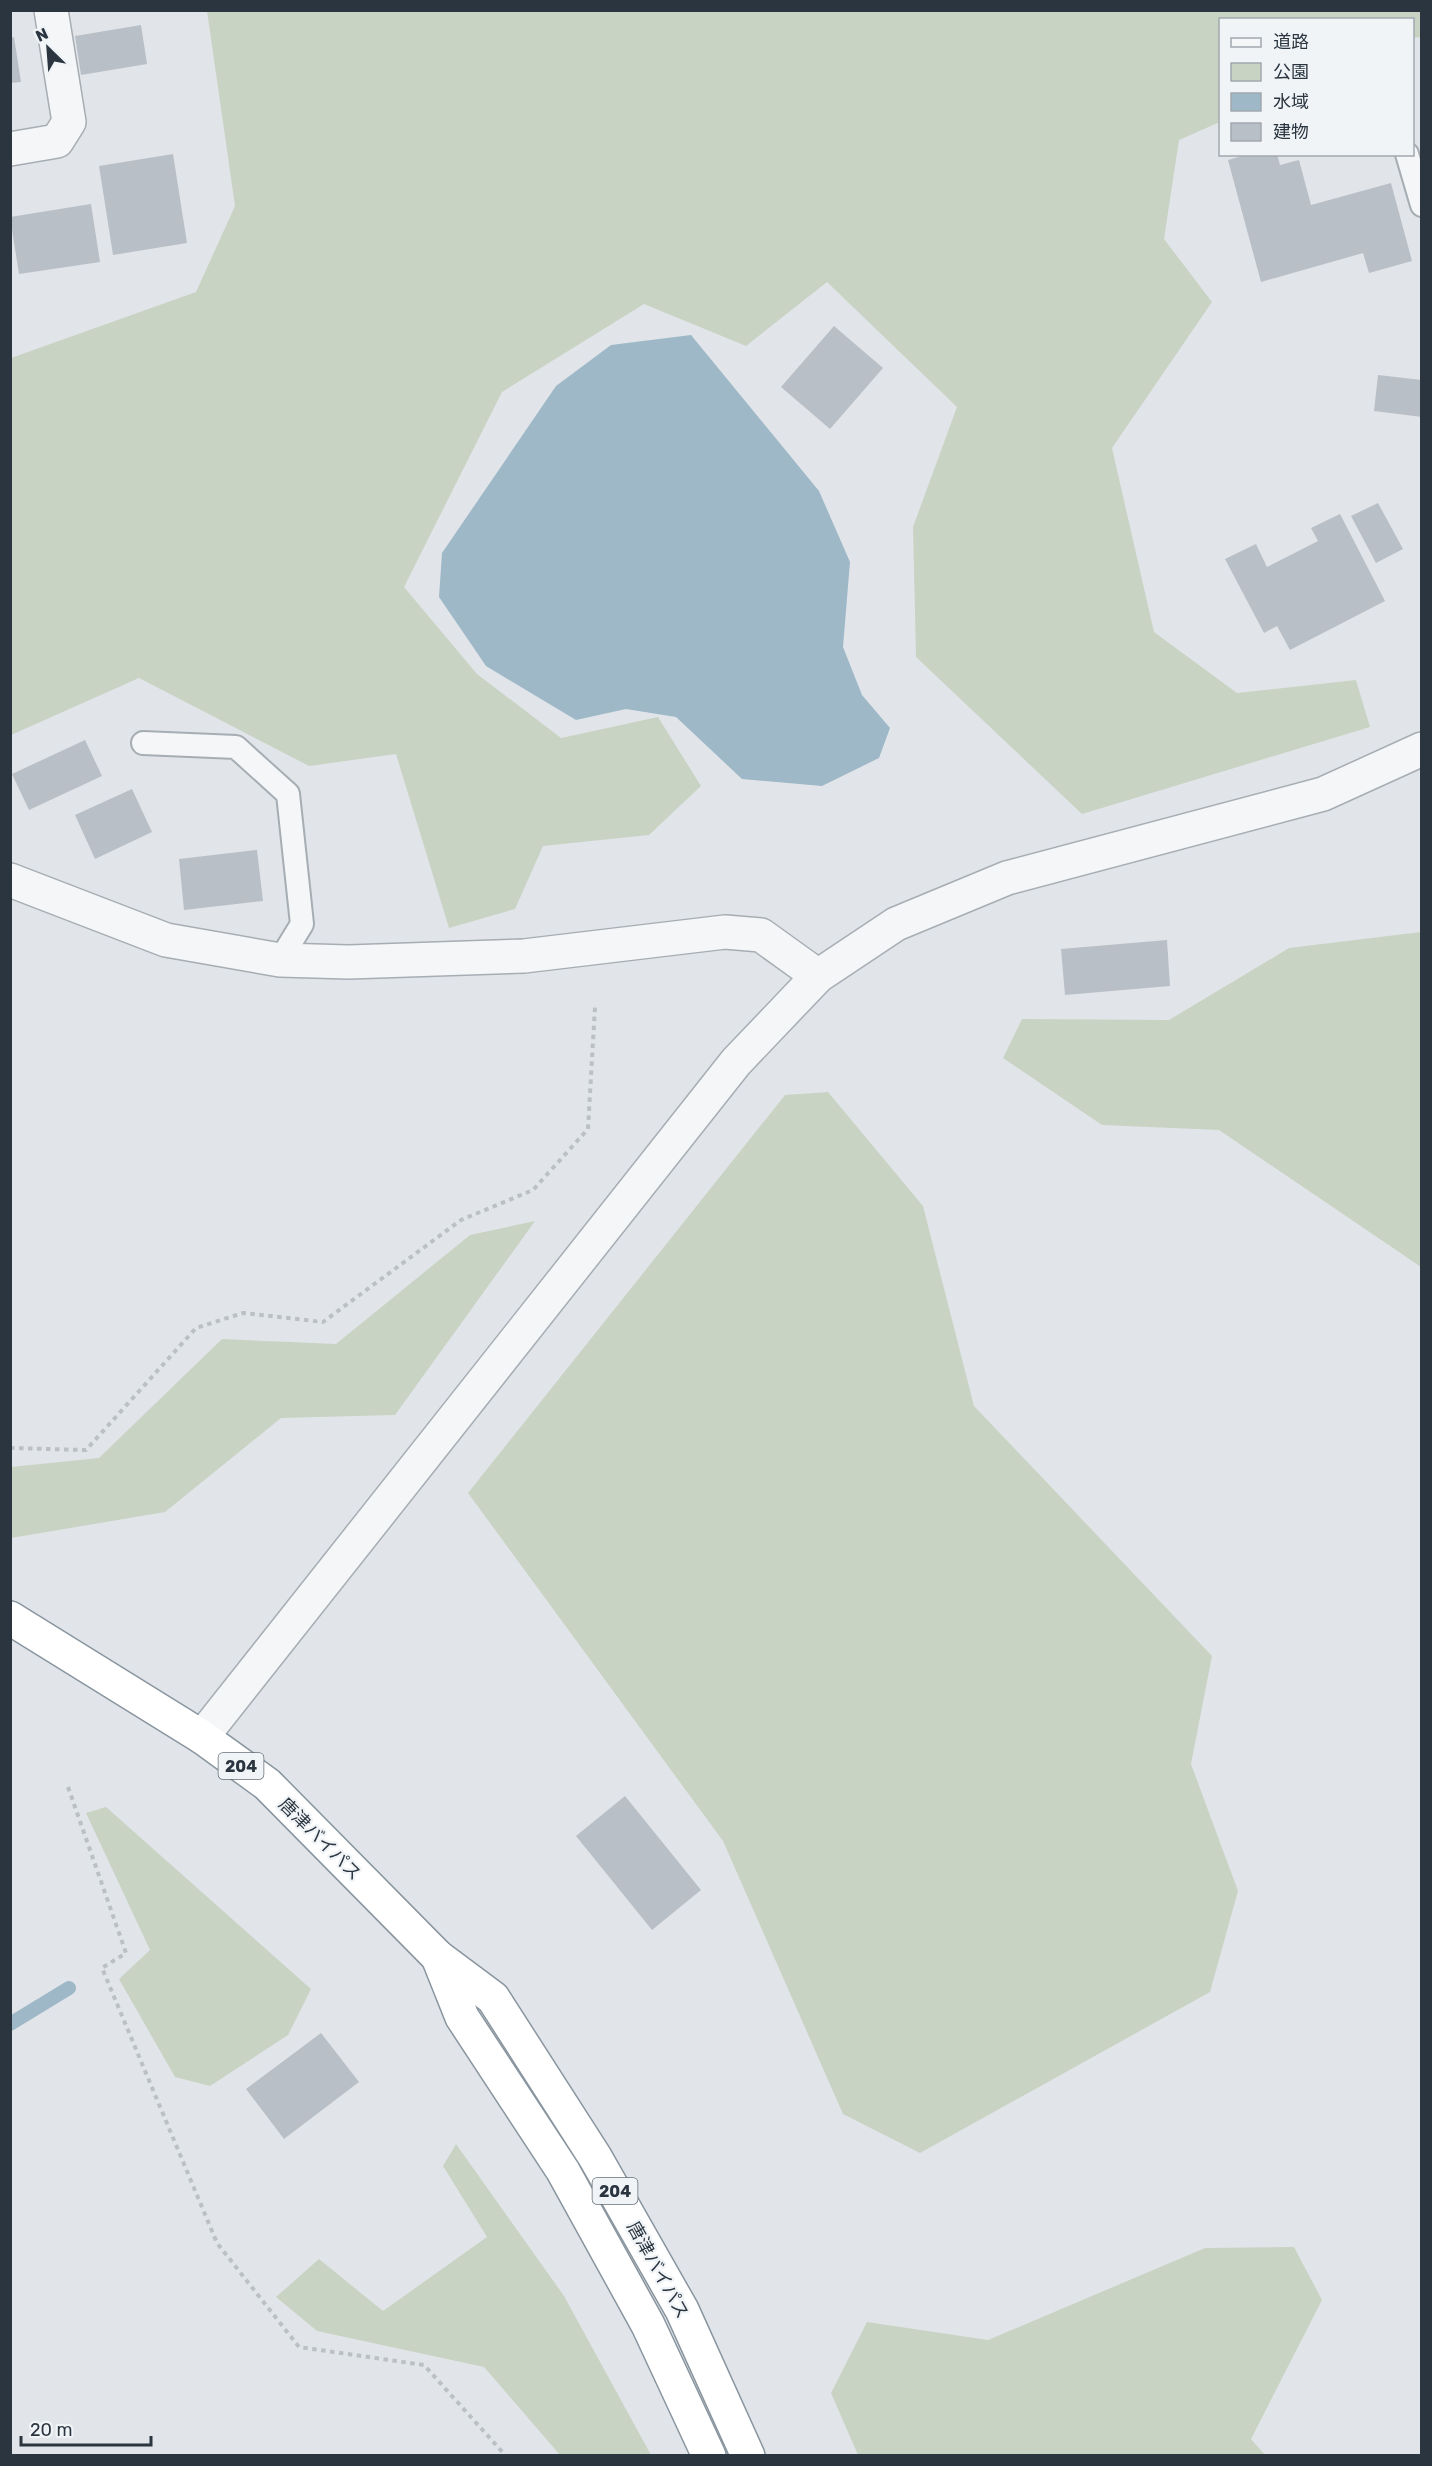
<svg xmlns="http://www.w3.org/2000/svg" width="1432" height="2466" viewBox="0 0 1432 2466" font-family="Rubik,'Noto Sans JP',sans-serif">
	<style>
		.green { fill: #c9d3c3 }
		.water { fill: #9eb8c7 }
		.lines { fill: none; stroke-linecap: round; stroke-linejoin: round }
		.stream { stroke: #9eb8c7; stroke-width: 14 }
		.building { fill: #b9bfc6 }
		.service-casing { stroke: #a6adb3; stroke-width: 26 }
		.minor-casing { stroke: #a6adb3; stroke-width: 36 }
		.tertiary-casing { stroke: #a6adb3; stroke-width: 36 }
		.trunk-casing { stroke: #89959f; stroke-width: 36 }
		.path { stroke: #bbc0c4; stroke-width: 4; stroke-dasharray: 4.5 4.5; stroke-linecap: butt }
		.service { stroke: #f4f6f8; stroke-width: 22 }
		.minor { stroke: #f4f6f8; stroke-width: 33 }
		.tertiary { stroke: #f4f6f8; stroke-width: 33 }
		.trunk { stroke: #fff; stroke-width: 33 }
		.labels { text-anchor: middle; dominant-baseline: central; stroke-width: 4.5; stroke-linejoin: round; paint-order: stroke }
		.shield { fill: #f1f4f7; stroke: #666e77; stroke-width: 1.5 }
		.shield-label { font-size: 16px; font-weight: bold; fill: #2a3540 }
		.street-label { font-size: 18px; fill: #2a3540; stroke: #f1f4f7 }
	</style>
	<rect width="100%" height="100%" fill="#e1e5e9"/>
	<!-- green -->
	<g class="green">
		<polygon points="207,11 1421,11 1421,37 1413,38 1412,20 1220,20 1220,122 1179,140 1164,239 1212,302 1112,448 1154,632 1237,693 1356,680 1370,727 1082,814 916,657 913,527 957,407 827,282 746,346 644,304 502,392 404,587 477,674 561,738 658,717 701,786 649,835 543,846 515,909 449,928 396,754 309,766 139,678 11,735 11,358 196,292 235,206"/>
		<polygon points="1421,932 1421,1267 1219,1130 1102,1125 1003,1058 1022,1019 1169,1020 1289,948"/>
		<polygon points="828,1092 923,1206 974,1406 1212,1656 1191,1764 1238,1891 1210,1992 920,2153 843,2114 723,1841 468,1493 785,1095"/>
		<polygon points="535,1221 395,1415 281,1418 165,1512 11,1538 11,1467 99,1458 222,1339 336,1344 470,1235"/>
		<polygon points="106,1807 311,1989 288,2035 210,2086 175,2077 119,1979 150,1950 86,1813"/>
		<polygon points="456,2144 564,2296 651,2455 560,2455 484,2367 317,2331 276,2297 319,2259 383,2311 487,2237 443,2166"/>
		<polygon points="1294,2247 1322,2300 1251,2439 1265,2455 858,2455 831,2393 867,2322 988,2340 1205,2248"/>
	</g>
	<!-- water -->
	<polygon class="water" points="691,335 819,491 850,562 843,647 862,695 890,728 879,758 822,786 742,779 676,717 626,709 576,720 486,666 439,597 442,553 556,386 611,345"/>
	<g class="lines">
		<!-- stream -->
		<polyline class="stream" points="10,2024 69,1988"/>
	</g>
	<!-- building -->
	<g class="building">
		<polygon points="141,25 147,64 81,75 75,36"/>
		<polygon points="14,37 21,82 10,83 10,38"/>
		<polygon points="173,154 187,243 113,255 99,166"/>
		<polygon points="1249,154 1277,154 1280,165 1299,160 1311,205 1391,183 1412,261 1369,273 1363,253 1261,282 1228,160"/>
		<polygon points="91,204 100,262 19,274 10,217"/>
		<polygon points="834,326 883,368 830,429 781,387"/>
		<polygon points="1378,375 1422,380 1422,417 1374,411"/>
		<polygon points="1378,503 1403,549 1376,563 1351,516"/>
		<polygon points="1340,514 1385,601 1290,650 1277,626 1264,633 1225,559 1256,544 1267,567 1318,541 1311,528"/>
		<polygon points="85,740 102,776 29,810 12,774"/>
		<polygon points="132,789 152,832 95,859 75,815"/>
		<polygon points="257,850 263,901 184,910 179,859"/>
		<polygon points="1167,940 1170,986 1065,995 1061,949"/>
		<polygon points="625,1796 701,1890 652,1930 576,1836"/>
		<polygon points="321,2033 359,2082 284,2139 246,2089"/>
	</g>
	<g class="lines">
		<!-- service casing -->
		<g class="service-casing">
			<g id="service">
				<polyline points="1407,154 1422,205"/>
				<polyline points="143,743 236,747 288,794 302,924 280,960"/>
			</g>
		</g>
		<!-- minor casing -->
		<g class="minor-casing">
			<g id="minor">
				<polyline points="10,149 57,141 69,122 51,10"/>
				<polyline points="10,880 166,940 280,960 349,962 524,956 725,932 761,935 818,976"/>
			</g>
		</g>
		<!-- tertiary casing -->
		<g class="tertiary-casing">
			<polyline id="tertiary" points="202,1737 736,1062 818,976 896,924 1007,878 1323,794 1422,749"/>
		</g>
		<!-- trunk casing -->
		<g class="trunk-casing">
			<g id="trunk">
				<polyline points="10,1618 202,1737 267,1784 438,1957 493,1998 595,2157 682,2310 748,2456"/>
				<polyline points="438,1957 462,2017 563,2171 648,2325 709,2456"/>
			</g>
		</g>
		<!-- path -->
		<g class="path">
			<polyline points="10,1448 86,1450 196,1328 243,1313 323,1322 461,1220 533,1190 588,1129 595,1007"/>
			<polyline points="68,1787 126,1953 102,1968 217,2243 299,2347 424,2365 506,2456"/>
		</g>
		<!-- service -->
		<use href="#service" class="service"/>
		<!-- minor -->
		<use href="#minor" class="minor"/>
		<!-- tertiary -->
		<use href="#tertiary" class="tertiary"/>
		<!-- trunk -->
		<use href="#trunk" class="trunk"/>
	</g>
	<g class="labels">
		<!-- shield labels -->
		<g class="shield">
			<rect x="218.5" y="1753" width="45" height="26" rx="4.5"/>
			<rect x="592.5" y="2178" width="45" height="26" rx="4.5"/>
		</g>
		<g class="shield-label">
			<text x="241" y="1766">204</text>
			<text x="615" y="2191">204</text>
		</g>
		<!-- street labels -->
		<g class="street-label">
			<text transform="translate(320 1839) rotate(45)">唐津バイパス</text>
			<text transform="translate(658 2270) rotate(61)">唐津バイパス</text>
		</g>
	</g>
	<!-- border -->
	<rect width="1432" height="2466" fill="none" stroke="#2a3540" stroke-width="24"/>
	<!-- legend -->
	<rect x="1219" y="18" width="195" height="138" fill="#f1f4f7" stroke="#a1a8ae" stroke-width="1.5"/>
	<rect x="1231" y="38" width="30" height="9" fill="#f4f6f8" stroke="#a1a8ae" stroke-width="1.5"/>
	<text x="1273" y="48" font-size="18" fill="#2a3540">道路</text>
	<rect x="1231" y="63" width="30" height="18" fill="#c9d3c3" stroke="#a1a8ae" stroke-width="1.5"/>
	<text x="1273" y="78" font-size="18" fill="#2a3540">公園</text>
	<rect x="1231" y="93" width="30" height="18" fill="#9eb8c7" stroke="#a1a8ae" stroke-width="1.5"/>
	<text x="1273" y="108" font-size="18" fill="#2a3540">水域</text>
	<rect x="1231" y="123" width="30" height="18" fill="#b9bfc6" stroke="#a1a8ae" stroke-width="1.5"/>
	<text x="1273" y="138" font-size="18" fill="#2a3540">建物</text>
	<!-- north arrow -->
	<g transform="translate(48 48) rotate(335)" stroke="#f1f4f7" stroke-width="4.5" paint-order="stroke">
	<path d="M0-4.5L10 22L0 15L-10 22Z" fill="#2a3540"/>
	<text y="-9" font-size="16" font-weight="bold" text-anchor="middle" fill="#2a3540">N</text>
	</g>
	<!-- scale -->
	<path d="M21 2436v9h130v-9" fill="none" stroke="#2a3540" stroke-width="3"/>
	<text x="30" y="2436" font-size="18" fill="#2a3540" stroke="#f1f4f7" stroke-width="4.5" paint-order="stroke">20 m</text>
</svg>
